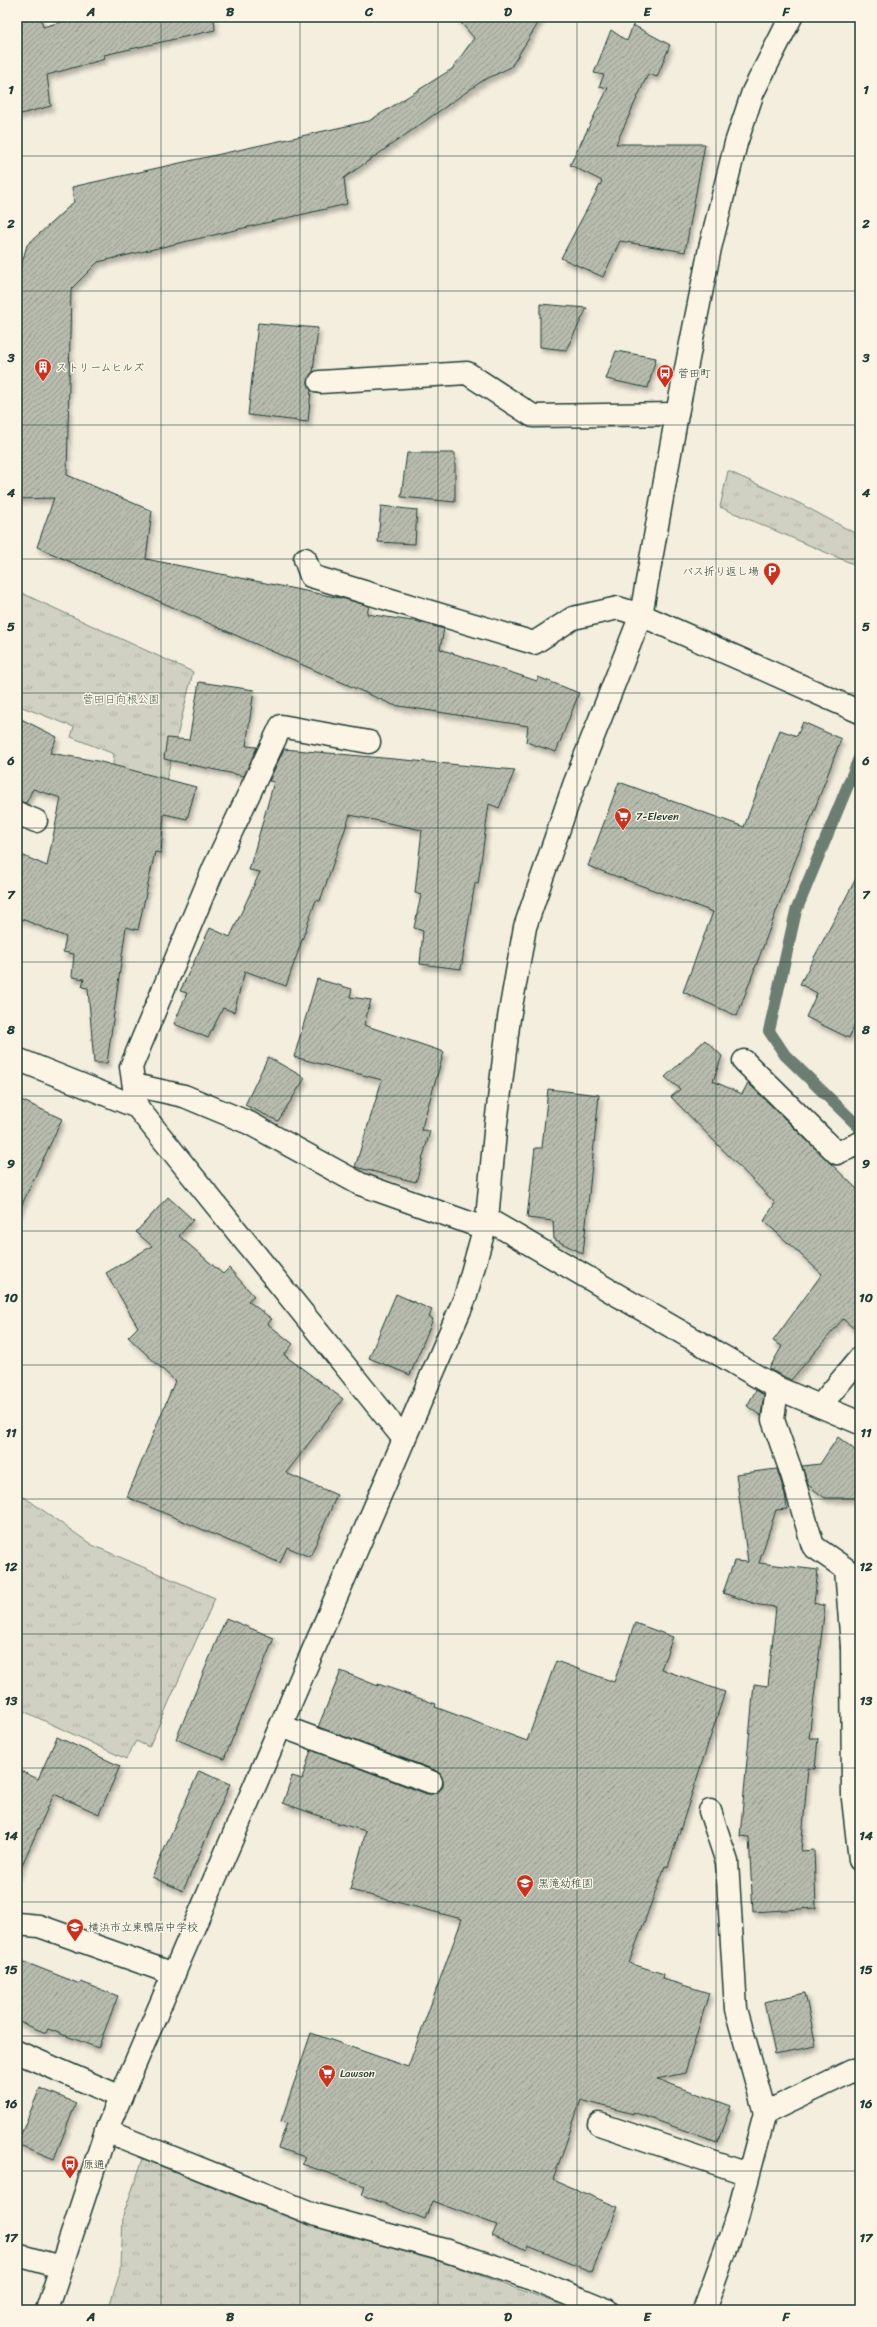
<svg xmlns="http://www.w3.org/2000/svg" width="877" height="2327" viewBox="0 0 877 2327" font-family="Sriracha,'Klee One',sans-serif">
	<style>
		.grass { fill: url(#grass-tufts); stroke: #78877b }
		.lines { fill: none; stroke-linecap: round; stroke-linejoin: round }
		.stream { stroke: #6c7d72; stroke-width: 12 }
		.building { fill: url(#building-hatch); stroke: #1f3d34; filter: url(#shadow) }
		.service-casing { stroke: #1f3d34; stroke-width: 25 }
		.minor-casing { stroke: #1f3d34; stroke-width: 25 }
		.tertiary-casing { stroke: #1f3d34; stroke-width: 25 }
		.service { stroke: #fcf5e5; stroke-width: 22 }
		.minor { stroke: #fcf5e5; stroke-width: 22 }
		.tertiary { stroke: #fcf5e5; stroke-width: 22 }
		.grid { fill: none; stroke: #1f3d34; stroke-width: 1; stroke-opacity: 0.55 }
		.labels { text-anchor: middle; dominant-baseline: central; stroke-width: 3; stroke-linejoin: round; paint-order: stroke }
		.poi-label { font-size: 11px; fill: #1f3d34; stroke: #fcf5e5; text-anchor: start }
		.park-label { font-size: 11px; fill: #425b50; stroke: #fcf5e5 }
		.neatline { fill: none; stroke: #1f3d34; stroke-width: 1.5 }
		.grid-label { font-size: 13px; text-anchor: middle; font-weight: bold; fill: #1f3d34 }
	</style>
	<defs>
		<pattern id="grass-tufts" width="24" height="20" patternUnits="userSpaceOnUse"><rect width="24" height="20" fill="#d0d1c2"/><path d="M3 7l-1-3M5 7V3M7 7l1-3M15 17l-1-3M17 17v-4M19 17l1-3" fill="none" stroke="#b2b4a7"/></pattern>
		<pattern id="building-hatch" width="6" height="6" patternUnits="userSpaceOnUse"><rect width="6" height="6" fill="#b8bcae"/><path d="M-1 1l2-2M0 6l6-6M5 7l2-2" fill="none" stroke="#959a8e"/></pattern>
		<filter id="shadow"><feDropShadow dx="2.5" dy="4.5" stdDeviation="2" flood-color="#0004"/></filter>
	</defs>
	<rect width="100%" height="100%" fill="#f3eede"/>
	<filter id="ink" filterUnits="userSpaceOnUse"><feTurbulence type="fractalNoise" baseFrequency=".025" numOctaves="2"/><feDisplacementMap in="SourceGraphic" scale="8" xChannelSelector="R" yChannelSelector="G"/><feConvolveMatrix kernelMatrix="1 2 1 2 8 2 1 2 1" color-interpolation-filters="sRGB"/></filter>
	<g filter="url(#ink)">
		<!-- grass -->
		<g class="grass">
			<polygon points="728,471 797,502 860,536 860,567 720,507"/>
			<polygon points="17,591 193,672 164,789 112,776 114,754 71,737 74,727 17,705"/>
			<polygon points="17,1492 92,1545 215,1598 149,1747 136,1741 126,1759 17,1708"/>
			<polygon points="143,2159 305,2224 448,2264 577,2310 108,2310 121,2269 123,2215"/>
		</g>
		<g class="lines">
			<!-- stream -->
			<polyline class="stream" points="860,756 796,911 769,1031 785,1055 860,1128"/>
		</g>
		<!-- building -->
		<g class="building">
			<polygon points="17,17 41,17 43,27 78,17 214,17 215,30 104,55 105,59 47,75 51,106 17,115"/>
			<polygon points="456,17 542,17 511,67 482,81 344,178 347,204 98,262 71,289 67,475 152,511 146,559 345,599 369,606 367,614 419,622 444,629 440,649 537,681 538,677 579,693 556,752 526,742 528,726 393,705 37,547 54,498 17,499 17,281 27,245 74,202 72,187 369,121 452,69 474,38"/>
			<polygon points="633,25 670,45 657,77 648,74 616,144 705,144 685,252 620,241 603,277 561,258 602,181 570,165 608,88 599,86 604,75 594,73 611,30 627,41"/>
			<polygon points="540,304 587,308 566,350 540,347"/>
			<polygon points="258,323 318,328 313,372 308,382 311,391 308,422 248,415"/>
			<polygon points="616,351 656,358 648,388 606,379"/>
			<polygon points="407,453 455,453 455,502 401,497"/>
			<polygon points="381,506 417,510 415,544 378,542"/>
			<polygon points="199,682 254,690 246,746 257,747 244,776 164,759 167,738 189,740"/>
			<polygon points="17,717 57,737 50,753 97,761 196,787 187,819 164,814 161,853 155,852 138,930 126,927 107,1063 94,1063 88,988 82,987 84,979 72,977 74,954 63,952 66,937 17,917 17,853 47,866 61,798 33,789 26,803 17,801"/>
			<polygon points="803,722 841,739 737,1016 683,992 713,912 588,866 619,782 744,827 780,730 797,736"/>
			<polygon points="284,749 515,770 499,808 489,804 478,884 475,883 461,969 420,964 423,931 414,928 421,895 415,893 422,830 350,815 320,901 316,900 286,986 245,971 234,1012 223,1008 208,1038 174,1024 187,993 180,991 210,928 230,937 260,872 249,870 274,782 269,781"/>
			<polygon points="860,871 860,1014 849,1038 806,1017 817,993 800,984"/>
			<polygon points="317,979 352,989 350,997 371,1000 364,1025 444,1052 421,1130 430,1131 416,1182 355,1167 382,1080 294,1057"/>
			<polygon points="705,1040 722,1056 713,1081 742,1094 748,1083 860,1192 860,1334 843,1319 791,1380 769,1369 782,1346 773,1341 822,1274 764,1221 775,1203 671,1097 680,1089 665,1077"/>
			<polygon points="268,1057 305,1078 278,1121 245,1105"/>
			<polygon points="548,1089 599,1095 583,1254 554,1239 553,1221 527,1218 535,1148 542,1148"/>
			<polygon points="17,1098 62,1119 17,1215"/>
			<polygon points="168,1197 193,1220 179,1236 223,1274 229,1268 254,1296 248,1301 272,1319 268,1324 293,1344 284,1355 343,1399 286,1473 337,1495 310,1557 287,1547 280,1563 127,1497 175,1381 128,1337 138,1327 106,1273 152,1246 136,1232"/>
			<polygon points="396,1294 432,1310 429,1317 433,1319 410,1375 369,1358"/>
			<polygon points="756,1390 764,1395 761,1416 747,1406"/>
			<polygon points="838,1437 860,1454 860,1498 825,1498 808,1485 802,1466 820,1464"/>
			<polygon points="777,1469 785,1494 787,1509 776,1510 759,1563 818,1570 814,1603 825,1606 809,1738 818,1738 815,1769 808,1768 801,1851 814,1850 816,1908 753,1912 749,1837 740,1836 754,1684 768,1686 776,1607 759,1605 723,1593 734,1561 748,1562 736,1474"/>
			<polygon points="226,1618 274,1638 224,1759 176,1739"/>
			<polygon points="635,1623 673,1637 661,1669 725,1692 668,1867 665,1866 629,1963 664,1974 663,1979 709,1993 685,2073 657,2079 731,2106 717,2142 633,2112 633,2114 581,2100 553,2180 618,2207 592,2272 528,2246 527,2250 492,2236 497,2225 432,2201 425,2219 362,2195 365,2186 302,2164 305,2157 278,2148 287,2123 281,2121 311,2033 408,2067 462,1919 350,1890 366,1831 330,1821 331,1820 283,1803 292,1776 302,1779 311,1750 427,1794 433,1794 443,1787 443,1780 435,1770 318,1727 341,1671 378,1686 378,1684 436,1704 435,1707 527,1741 556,1661 614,1682"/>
			<polygon points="57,1737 120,1766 99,1814 54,1794 17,1876 17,1769 38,1779"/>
			<polygon points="199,1771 230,1784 183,1891 152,1877"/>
			<polygon points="17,1959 80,1984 81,1982 118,1996 98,2048 48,2029 46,2033 17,2021"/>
			<polygon points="805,1993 816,2046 775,2054 764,2002"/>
			<polygon points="40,2088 76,2103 54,2159 17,2144"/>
		</g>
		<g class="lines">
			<!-- service casing -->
			<g class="service-casing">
				<g id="service">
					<polyline points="320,382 467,373 533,416 677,414"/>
					<polyline points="305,559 311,576 534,643 573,618 618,608 641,615"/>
					<polyline points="777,1388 773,1420 792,1474 813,1546 846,1569 852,1647"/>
					<polyline points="281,1726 431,1782"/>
					<polyline points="17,1924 39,1926 174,1974"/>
					<polyline points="17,2052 121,2097"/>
					<polyline points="599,2124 748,2174"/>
				</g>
			</g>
			<!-- minor casing -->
			<g class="minor-casing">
				<g id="minor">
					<polyline points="641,615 860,712"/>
					<polyline points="17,813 36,821"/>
					<polyline points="17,1059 137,1107 404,1439"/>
					<polyline points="744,1061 837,1153 860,1143"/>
					<polyline points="134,1085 184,1096 249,1123 360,1184 484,1228"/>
					<polyline points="137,1107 131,1067 214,868 281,726 369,742"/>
					<polyline points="487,1219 777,1388 860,1423"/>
					<polyline points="820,1406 860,1358"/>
					<polyline points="852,1647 853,1799 860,1860"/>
					<polyline points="710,1811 727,1862 736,2009 765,2113"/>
					<polyline points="106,2131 316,2215 444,2250 527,2277 607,2310"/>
					<polyline points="17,2255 61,2267"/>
					<polyline points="704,2310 737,2218 765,2113 852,2071 860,2072"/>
				</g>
			</g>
			<!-- tertiary casing -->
			<g class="tertiary-casing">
				<polyline id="tertiary" points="47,2310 106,2131 465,1298 487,1219 495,1132 509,1018 525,927 574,785 641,615 677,414 710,248 736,143 753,92 791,17"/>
			</g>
			<!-- service -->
			<use href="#service" class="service"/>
			<!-- minor -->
			<use href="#minor" class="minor"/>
			<!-- tertiary -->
			<use href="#tertiary" class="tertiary"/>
		</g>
	</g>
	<!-- grid -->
	<path class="grid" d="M161,17V2310M300,17V2310M438,17V2310M577,17V2310M716,17V2310M17,156H860M17,291H860M17,425H860M17,559H860M17,693H860M17,828H860M17,962H860M17,1096H860M17,1231H860M17,1365H860M17,1499H860M17,1634H860M17,1768H860M17,1902H860M17,2036H860M17,2171H860"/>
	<!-- icons -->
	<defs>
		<g id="building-pin" transform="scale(0.9)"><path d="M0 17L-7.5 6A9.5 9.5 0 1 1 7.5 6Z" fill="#c8321e" stroke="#fcf5e5"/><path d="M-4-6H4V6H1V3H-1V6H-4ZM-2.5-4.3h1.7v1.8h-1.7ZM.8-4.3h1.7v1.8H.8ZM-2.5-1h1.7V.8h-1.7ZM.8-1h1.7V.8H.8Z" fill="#fff"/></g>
		<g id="bus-pin" transform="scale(0.9)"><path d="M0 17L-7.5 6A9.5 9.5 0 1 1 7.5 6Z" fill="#c8321e" stroke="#fcf5e5"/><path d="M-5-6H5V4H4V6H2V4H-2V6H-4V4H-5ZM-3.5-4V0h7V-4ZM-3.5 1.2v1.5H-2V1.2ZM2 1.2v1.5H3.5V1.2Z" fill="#fff"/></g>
		<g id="parking-pin" transform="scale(0.9)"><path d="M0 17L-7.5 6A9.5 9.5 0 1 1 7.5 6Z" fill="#c8321e" stroke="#fcf5e5"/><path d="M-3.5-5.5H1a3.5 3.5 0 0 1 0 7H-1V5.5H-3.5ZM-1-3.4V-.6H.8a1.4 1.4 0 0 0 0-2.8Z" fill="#fff"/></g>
		<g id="supermarket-pin" transform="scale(0.9)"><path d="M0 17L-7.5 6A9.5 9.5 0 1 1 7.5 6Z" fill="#c8321e" stroke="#fcf5e5"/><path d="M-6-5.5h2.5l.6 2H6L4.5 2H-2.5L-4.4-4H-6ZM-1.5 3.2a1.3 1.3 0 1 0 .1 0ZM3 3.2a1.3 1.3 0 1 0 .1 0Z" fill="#fff"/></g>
		<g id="school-pin" transform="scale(0.9)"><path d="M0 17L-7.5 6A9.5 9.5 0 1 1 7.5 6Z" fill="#c8321e" stroke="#fcf5e5"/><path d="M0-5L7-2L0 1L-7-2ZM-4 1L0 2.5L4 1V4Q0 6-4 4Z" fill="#fff"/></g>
	</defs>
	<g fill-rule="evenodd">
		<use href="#building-pin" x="43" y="367"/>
		<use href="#bus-pin" x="665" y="373"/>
		<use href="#parking-pin" x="772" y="571"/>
		<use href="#supermarket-pin" x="623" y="816"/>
		<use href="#school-pin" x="525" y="1883"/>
		<use href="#school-pin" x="75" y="1927"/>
		<use href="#supermarket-pin" x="327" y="2073"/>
		<use href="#bus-pin" x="70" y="2164"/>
	</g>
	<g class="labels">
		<!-- poi labels -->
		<g class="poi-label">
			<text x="56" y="367">ストリームヒルズ</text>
			<text x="678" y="373">菅田町</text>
			<text x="759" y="571" text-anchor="end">バス折り返し場</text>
			<text x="636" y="816">7-Eleven</text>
			<text x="538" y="1883">黒滝幼稚園</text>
			<text x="88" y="1927">横浜市立東鴨居中学校</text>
			<text x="340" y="2073">Lawson</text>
			<text x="83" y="2164">原通</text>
		</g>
		<!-- park labels -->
		<g class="park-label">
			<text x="121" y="699">菅田日向根公園</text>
		</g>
	</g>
	<!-- margin -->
	<rect width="877" height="2327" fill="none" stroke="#fcf5e5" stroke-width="44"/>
	<rect x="22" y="22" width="833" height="2283" class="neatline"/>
	<g class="grid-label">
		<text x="91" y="16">A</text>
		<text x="230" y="16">B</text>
		<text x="369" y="16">C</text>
		<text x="508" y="16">D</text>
		<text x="647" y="16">E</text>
		<text x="786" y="16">F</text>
		<text x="11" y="94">1</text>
		<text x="866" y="94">1</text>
		<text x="11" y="228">2</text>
		<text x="866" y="228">2</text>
		<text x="11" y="362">3</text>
		<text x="866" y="362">3</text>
		<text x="11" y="497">4</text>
		<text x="866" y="497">4</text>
		<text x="11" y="631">5</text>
		<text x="866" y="631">5</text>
		<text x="11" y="765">6</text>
		<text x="866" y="765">6</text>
		<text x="11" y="899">7</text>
		<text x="866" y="899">7</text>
		<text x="11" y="1034">8</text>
		<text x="866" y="1034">8</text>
		<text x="11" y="1168">9</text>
		<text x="866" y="1168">9</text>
		<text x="11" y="1302">10</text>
		<text x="866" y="1302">10</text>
		<text x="11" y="1437">11</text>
		<text x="866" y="1437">11</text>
		<text x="11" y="1571">12</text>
		<text x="866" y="1571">12</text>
		<text x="11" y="1705">13</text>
		<text x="866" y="1705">13</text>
		<text x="11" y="1840">14</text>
		<text x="866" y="1840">14</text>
		<text x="11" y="1974">15</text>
		<text x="866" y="1974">15</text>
		<text x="11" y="2108">16</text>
		<text x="866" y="2108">16</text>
		<text x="11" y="2242">17</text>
		<text x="866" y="2242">17</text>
		<text x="91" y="2321">A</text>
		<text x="230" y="2321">B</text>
		<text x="369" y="2321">C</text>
		<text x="508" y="2321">D</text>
		<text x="647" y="2321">E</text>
		<text x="786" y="2321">F</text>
	</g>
</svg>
